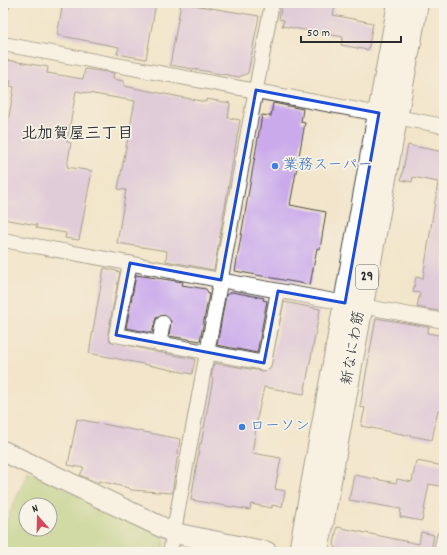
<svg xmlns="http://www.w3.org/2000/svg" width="447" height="555" viewBox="0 0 447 555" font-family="Dekko,'Klee One',sans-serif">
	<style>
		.green { fill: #a8cb75; stroke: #6a7b50; fill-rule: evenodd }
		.building { fill: #caaaeb }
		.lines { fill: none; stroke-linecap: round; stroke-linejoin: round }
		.street-casing { stroke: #494743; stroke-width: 16 }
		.secondary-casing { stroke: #494743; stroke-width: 22 }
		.primary-casing { stroke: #494743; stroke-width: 24 }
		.street { stroke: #fff; stroke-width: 14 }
		.secondary { stroke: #fff; stroke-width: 20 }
		.primary { stroke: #fff; stroke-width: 22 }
		.marked { fill: none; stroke: #1d4ed8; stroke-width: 3; stroke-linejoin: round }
		.shop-dot { fill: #3f7fe0; stroke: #f7f3e8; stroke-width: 1.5 }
		.labels { text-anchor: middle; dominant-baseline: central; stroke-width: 3.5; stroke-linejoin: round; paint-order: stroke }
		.shield { fill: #f7f3e8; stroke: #686764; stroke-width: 1 }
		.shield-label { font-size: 14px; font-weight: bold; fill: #2b2b2b }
		.shop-label { font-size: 15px; fill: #366cbe; stroke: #f7f3e8; text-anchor: start }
		.street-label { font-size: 15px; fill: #2b2b2b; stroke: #f7f3e8 }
		.neighbourhood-label { font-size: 16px; font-weight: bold; fill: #2b2b2b; stroke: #f7f3e8 }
	</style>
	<rect width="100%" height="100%" fill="#f7f3e8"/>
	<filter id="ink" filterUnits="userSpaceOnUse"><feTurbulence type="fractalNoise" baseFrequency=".025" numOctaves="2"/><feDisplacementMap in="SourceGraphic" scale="8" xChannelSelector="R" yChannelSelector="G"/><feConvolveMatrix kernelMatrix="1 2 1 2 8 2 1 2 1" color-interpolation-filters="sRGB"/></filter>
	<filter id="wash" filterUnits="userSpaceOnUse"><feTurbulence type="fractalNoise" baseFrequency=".012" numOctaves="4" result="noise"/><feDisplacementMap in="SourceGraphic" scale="16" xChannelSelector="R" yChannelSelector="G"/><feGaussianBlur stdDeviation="0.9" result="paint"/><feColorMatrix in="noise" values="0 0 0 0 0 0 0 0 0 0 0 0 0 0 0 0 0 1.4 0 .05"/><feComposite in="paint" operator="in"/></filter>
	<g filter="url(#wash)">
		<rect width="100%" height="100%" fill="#f2e5cb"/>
		<!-- green -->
		<path class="green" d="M28,471L165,537L163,552H3V530ZM26,505H50V529H26Z"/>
		<g id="blocks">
			<!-- building -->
			<g class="building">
				<polygon points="63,3 156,3 146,59 117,54 119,47 57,35"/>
				<polygon points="181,3 259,16 248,73 239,77 170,65"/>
				<polygon points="282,3 325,3 325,5 335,7 333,15 373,23 368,50 341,45 343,37 282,26 284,20 279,19"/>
				<polygon points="6,60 48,67 47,73 83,79 85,69 114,73 113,79 124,81 124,86 206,102 206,99 230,103 228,118 240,120 214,270 166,261 167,251 117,243 126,190 118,189 135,101 76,91 67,142 71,143 67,167 92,171 79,240 65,238 66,233 36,228 37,225 3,219 3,152 14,87 10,86 11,81 3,80"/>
				<polygon points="273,103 303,109 301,122 305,123 290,205 326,212 320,249 317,248 310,285 235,271 262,115 271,116"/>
				<polygon points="408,145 444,152 444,312 417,307 420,293 413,292 416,277 423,278 438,182 413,177 412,182 401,180"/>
				<polygon points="104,268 120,272 108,333 110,341 157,352 195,359 192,374 89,353"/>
				<polygon points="136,275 183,282 182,285 206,289 209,294 200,341 169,336 171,321 164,315 156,318 152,333 126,328"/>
				<polygon points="232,292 264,298 263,300 267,301 257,353 217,345 226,295"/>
				<polygon points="284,302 320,309 304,394 264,387 258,414 252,453 281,458 275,489 285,491 282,507 272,505 272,508 251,504 250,510 191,500 200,443 201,444 213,378 211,377 214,363 262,371 270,369"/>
				<polygon points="376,318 429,327 427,333 444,336 444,411 438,410 432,440 361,426 365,408 360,407"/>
				<polygon points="77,419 180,439 172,493 131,490 129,488 99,481 98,483 80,475 84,468 68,465"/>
				<polygon points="416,461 444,466 444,487 429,484 422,521 400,517 401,509 349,500 354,475 396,483 397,479 412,482"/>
				<polygon points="337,527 419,544 421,532 434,535 432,546 433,547 433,552 350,552 337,550 334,545"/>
			</g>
		</g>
	</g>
	<g filter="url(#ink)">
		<use href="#blocks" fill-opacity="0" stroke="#494743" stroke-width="1"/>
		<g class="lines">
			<!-- street casing -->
			<g class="street-casing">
				<g id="street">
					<polyline points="3,4 3,3"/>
					<polyline points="3,44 444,126"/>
					<polyline points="3,240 345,303"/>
					<polyline points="130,263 116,335 264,363 278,291"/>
					<polyline points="362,306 444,321"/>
					<polyline points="159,344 163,323"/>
					<polyline points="170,552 272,3"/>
					<polyline points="441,552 444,537"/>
				</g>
			</g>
			<!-- secondary casing -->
			<g class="secondary-casing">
				<polyline id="secondary" points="3,451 174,533 267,552"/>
			</g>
			<!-- primary casing -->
			<g class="primary-casing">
				<g id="primary">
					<polyline points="300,552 399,3"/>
					<polyline points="317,552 417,3"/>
				</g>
			</g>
			<!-- street -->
			<use href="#street" class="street"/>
			<!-- secondary -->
			<use href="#secondary" class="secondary"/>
			<!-- primary -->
			<use href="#primary" class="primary"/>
		</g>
	</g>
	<!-- marked area -->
	<path d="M0 0H447V555H0ZM256,90L379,113L345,303L278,291L264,363L116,335L130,263L221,280Z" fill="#f2e5cb" fill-opacity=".55" fill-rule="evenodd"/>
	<path class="marked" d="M256,90L379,113L345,303L278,291L264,363L116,335L130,263L221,280Z"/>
	<!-- markers -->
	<g class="shop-dot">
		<circle cx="275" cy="166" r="4"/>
		<circle cx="242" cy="427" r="4"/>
	</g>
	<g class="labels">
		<!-- shield labels -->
		<rect class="shield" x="356" y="265" width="22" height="24" rx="3"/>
		<g class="shield-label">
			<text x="367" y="277">29</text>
		</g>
		<!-- shop labels -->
		<g class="shop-label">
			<text x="283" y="166">業務スーパー</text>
			<text x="250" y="427">ローソン</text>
		</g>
		<!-- street labels -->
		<g class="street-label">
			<text transform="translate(354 348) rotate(-80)">新なにわ筋</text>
		</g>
		<!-- neighbourhood labels -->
		<g class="neighbourhood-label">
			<text x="77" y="134">北加賀屋三丁目</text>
		</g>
	</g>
	<!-- margin -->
	<rect width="447" height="555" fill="none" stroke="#f7f3e8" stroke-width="16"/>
	<!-- north arrow -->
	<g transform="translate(38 517) rotate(340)"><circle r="19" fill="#f7f3e8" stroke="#a5a39c"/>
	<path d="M0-3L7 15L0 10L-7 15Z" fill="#d1495b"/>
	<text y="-6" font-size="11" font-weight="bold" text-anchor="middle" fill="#2b2b2b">N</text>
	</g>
	<!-- scale -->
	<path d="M301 36v6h100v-6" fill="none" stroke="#2b2b2b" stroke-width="2"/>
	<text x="307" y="36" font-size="12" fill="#2b2b2b" stroke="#f7f3e8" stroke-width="3" paint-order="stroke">50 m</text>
</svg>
